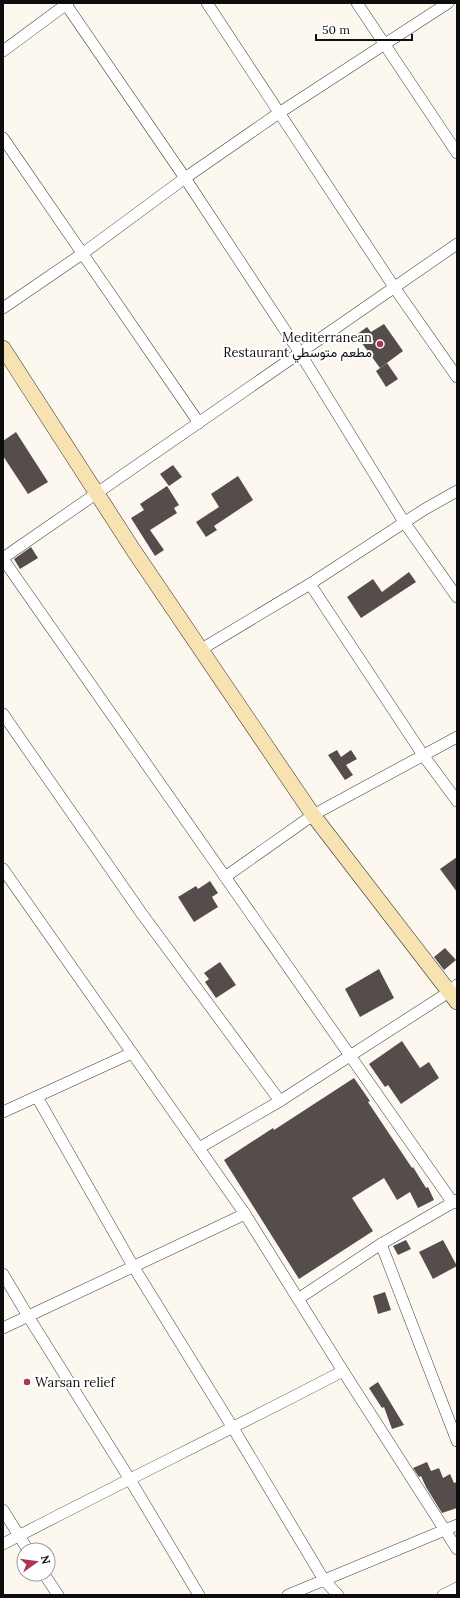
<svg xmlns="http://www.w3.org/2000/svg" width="460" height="1598" viewBox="0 0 460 1598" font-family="Lora,Vazirmatn,serif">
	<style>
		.building { fill: #554d4b }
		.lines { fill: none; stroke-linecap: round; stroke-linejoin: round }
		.street-casing { stroke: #404040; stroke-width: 12 }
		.secondary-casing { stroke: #2f2f2f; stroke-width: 16 }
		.street { stroke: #fff; stroke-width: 11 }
		.secondary { stroke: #f6e3b1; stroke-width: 15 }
		.poi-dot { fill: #ae354f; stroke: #fff; stroke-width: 1.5 }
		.labels { text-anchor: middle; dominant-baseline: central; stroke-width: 4; stroke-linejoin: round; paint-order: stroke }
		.poi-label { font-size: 13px; fill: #0d0d0d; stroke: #fff; text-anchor: end }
	</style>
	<rect width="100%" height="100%" fill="#fdf8ef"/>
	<!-- building -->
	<g class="building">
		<polygon points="384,324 403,351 380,368 356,335 367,327 371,332"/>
		<polygon points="387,363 398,379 386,387 376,371"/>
		<polygon points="16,432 48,482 28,494 3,456 3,441"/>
		<polygon points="173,465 182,477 169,486 160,474"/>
		<polygon points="238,476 253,500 214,526 217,530 206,537 196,522 219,507 211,494"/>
		<polygon points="167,486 179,505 174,508 177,513 150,530 164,550 155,556 131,518 144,510 140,504"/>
		<polygon points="31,547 38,558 20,569 14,559"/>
		<polygon points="409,572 416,582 361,618 347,597 373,579 382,592"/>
		<polygon points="337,750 341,757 351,750 357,759 346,765 353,775 345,780 328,755"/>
		<polygon points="457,857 457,892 440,869"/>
		<polygon points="210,881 218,893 212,897 218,907 194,922 178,897 196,886 198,889"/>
		<polygon points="445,948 456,960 444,970 434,957"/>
		<polygon points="220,962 236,985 216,998 205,982 209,979 204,973"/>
		<polygon points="379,969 394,998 360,1017 345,989"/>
		<polygon points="402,1041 420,1068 429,1062 439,1078 401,1104 388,1085 385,1087 369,1064"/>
		<polygon points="354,1078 370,1101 368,1102 412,1168 413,1167 426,1188 428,1187 434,1200 418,1208 410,1192 397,1200 384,1178 352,1198 373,1231 299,1279 224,1160 273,1128 274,1130"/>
		<polygon points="406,1240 411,1249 398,1255 393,1246"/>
		<polygon points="443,1240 457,1266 433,1279 419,1252"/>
		<polygon points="385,1292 391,1310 378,1314 373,1296"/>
		<polygon points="378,1382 384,1392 404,1425 392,1429 384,1407 382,1408 369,1388"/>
		<polygon points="427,1462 431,1471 439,1468 443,1478 450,1474 454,1483 457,1482 457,1508 442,1513 426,1487 421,1476 419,1477 413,1468"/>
	</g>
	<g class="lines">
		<!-- street casing -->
		<g class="street-casing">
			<g id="street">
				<polyline points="65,3 185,178 300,353 404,522 457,597"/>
				<polyline points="207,3 394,287 457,377"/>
				<polyline points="357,3 457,153"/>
				<polyline points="3,51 68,3"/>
				<polyline points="3,138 199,423"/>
				<polyline points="3,308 82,254 185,178 279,113 448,3"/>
				<polyline points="3,558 457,244"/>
				<polyline points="3,559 453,1203"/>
				<polyline points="310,584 423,755 457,801"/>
				<polyline points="200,650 310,584 425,509 457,491"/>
				<polyline points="3,714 142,914 280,1101"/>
				<polyline points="3,869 245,1214 343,1371 457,1549"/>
				<polyline points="225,877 313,815 457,737"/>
				<polyline points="37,1097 133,1266 233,1428 324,1580 338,1595"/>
				<polyline points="3,1112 132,1053"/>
				<polyline points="199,1148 280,1101 449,992 457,985"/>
				<polyline points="381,1244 457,1441"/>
				<polyline points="3,1274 28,1316 129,1478 199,1595"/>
				<polyline points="298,1299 381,1244 457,1200"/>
				<polyline points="3,1328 245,1214"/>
				<polyline points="3,1510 28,1550"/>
				<path d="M3,1544C116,1485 230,1430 343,1371"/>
				<polyline points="44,1574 58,1595"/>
				<polyline points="288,1595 457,1525"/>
				<polyline points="443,1595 457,1588"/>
			</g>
		</g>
		<!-- secondary casing -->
		<g class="secondary-casing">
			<polyline id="secondary" points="3,348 134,551 313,815 457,1002"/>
		</g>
		<!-- street -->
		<use href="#street" class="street"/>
		<!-- secondary -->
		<use href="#secondary" class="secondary"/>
	</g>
	<!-- markers -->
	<g class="poi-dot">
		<circle cx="380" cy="344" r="4"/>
		<circle cx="27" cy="1382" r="4"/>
	</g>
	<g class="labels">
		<!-- poi labels -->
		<g class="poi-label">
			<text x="372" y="337">Mediterranean<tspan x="372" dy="15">Restaurant مطعم متوسطي</tspan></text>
			<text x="35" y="1382" text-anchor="start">Warsan relief</text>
		</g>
	</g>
	<!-- border -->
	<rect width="460" height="1598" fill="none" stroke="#0d0d0d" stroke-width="8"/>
	<!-- north arrow -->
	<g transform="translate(36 1562) rotate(76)"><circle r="19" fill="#ffffff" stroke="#9e9e9e"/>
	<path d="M0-3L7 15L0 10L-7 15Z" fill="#ae354f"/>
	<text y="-6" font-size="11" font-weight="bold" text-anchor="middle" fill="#0d0d0d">N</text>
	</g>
	<!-- scale -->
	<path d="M316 34v6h96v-6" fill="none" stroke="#0d0d0d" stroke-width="2"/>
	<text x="322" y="34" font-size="12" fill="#0d0d0d" stroke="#ffffff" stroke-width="3" paint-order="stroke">50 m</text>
</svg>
